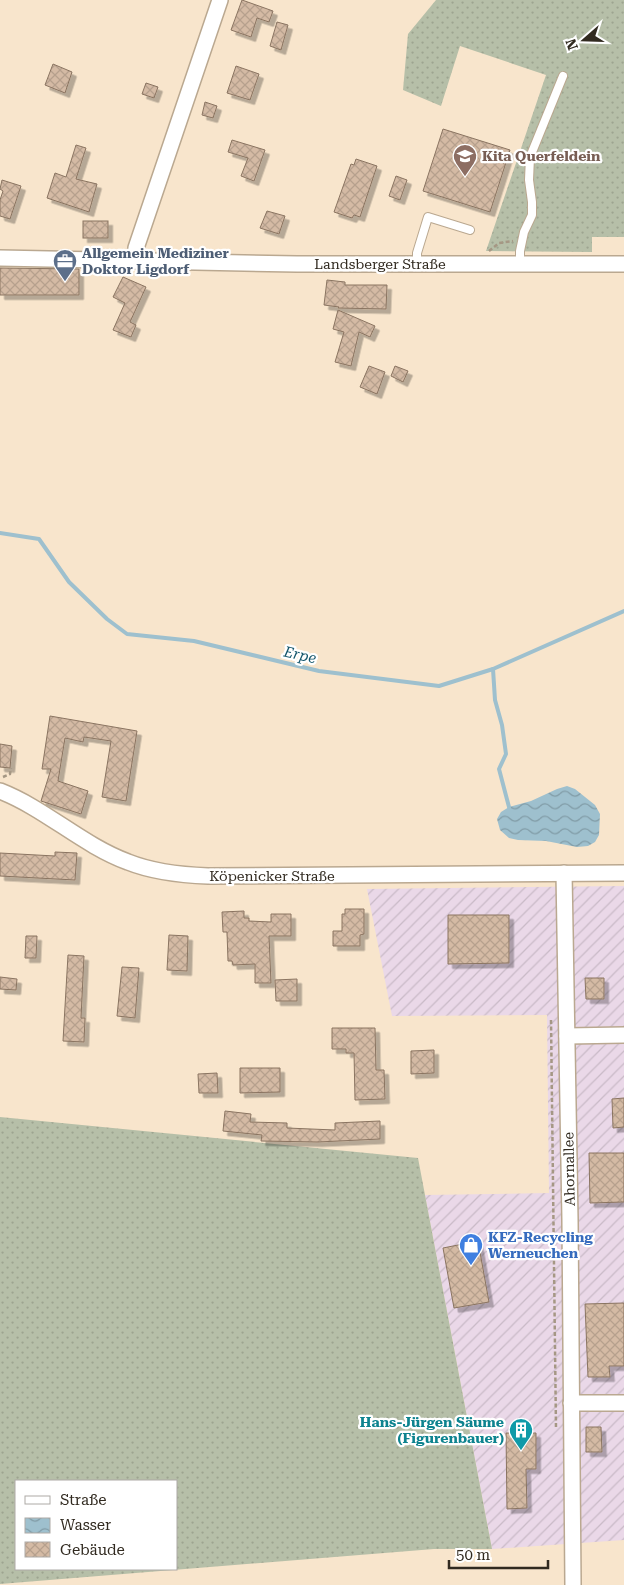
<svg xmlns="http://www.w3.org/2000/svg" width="624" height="1585" viewBox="0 0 624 1585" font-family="'Roboto Serif',serif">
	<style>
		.industrial { fill: url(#industrial-furrows) }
		.grass { fill: url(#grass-dots); fill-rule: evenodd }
		.water { fill: url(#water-waves) }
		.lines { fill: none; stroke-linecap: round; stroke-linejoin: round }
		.stream { stroke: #9ec0ce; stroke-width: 4 }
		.building { fill: url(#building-cross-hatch); stroke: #8a7461; filter: url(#shadow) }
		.lane-casing { stroke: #baa890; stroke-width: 10 }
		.street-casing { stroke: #baa890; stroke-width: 18 }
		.path { stroke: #a59784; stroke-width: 2.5; stroke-dasharray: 4 2.5; stroke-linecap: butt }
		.lane { stroke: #fff; stroke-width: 8 }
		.street { stroke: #fff; stroke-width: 15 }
		.labels { text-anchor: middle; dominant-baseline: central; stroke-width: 4.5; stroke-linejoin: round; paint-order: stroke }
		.education-label { font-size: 14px; font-weight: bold; fill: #785e54; stroke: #fff; text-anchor: start }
		.service-label { font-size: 14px; font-weight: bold; fill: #4e5e75; stroke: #fff; text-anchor: start }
		.street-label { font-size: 14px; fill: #312a20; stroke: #fff }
		.shop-label { font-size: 14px; font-weight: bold; fill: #366cbe; stroke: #fff; text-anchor: start }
		.culture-label { font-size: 14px; font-weight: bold; fill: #0d838f; stroke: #fff; text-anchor: end }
		.water-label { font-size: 15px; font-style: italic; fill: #15576d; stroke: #fff }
	</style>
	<defs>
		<pattern id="industrial-furrows" width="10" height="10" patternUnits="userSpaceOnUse" patternTransform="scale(1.25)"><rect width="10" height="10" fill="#ead8e8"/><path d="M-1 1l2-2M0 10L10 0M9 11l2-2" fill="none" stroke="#c9bac7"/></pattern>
		<pattern id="grass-dots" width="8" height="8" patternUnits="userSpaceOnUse" patternTransform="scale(1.25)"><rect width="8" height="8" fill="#b6bfa8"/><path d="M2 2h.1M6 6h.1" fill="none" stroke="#9da490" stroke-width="1.8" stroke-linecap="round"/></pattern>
		<pattern id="water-waves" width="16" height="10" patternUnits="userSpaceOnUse" patternTransform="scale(1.25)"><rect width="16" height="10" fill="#9ec0ce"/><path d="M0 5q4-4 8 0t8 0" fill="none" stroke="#819ca7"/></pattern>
		<pattern id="building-cross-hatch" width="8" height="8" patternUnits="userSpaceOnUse" patternTransform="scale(1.25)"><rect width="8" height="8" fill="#d4baa4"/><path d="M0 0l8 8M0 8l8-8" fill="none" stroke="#b6a08d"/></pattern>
		<filter id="shadow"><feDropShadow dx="4.5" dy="4.5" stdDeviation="0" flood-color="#0004"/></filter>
	</defs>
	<rect width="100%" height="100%" fill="#f8e5cc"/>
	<!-- industrial -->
	<polygon class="industrial" points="624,886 624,1540 492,1549 425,1195 549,1193 547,1015 392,1016 367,889"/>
	<!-- grass -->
	<g class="grass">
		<polygon points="436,0 624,0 624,237 592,237 592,252 486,251 546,75 460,46 441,106 403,90 408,34"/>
		<path d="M0,1117L418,1158L492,1549H434L0,1584ZM16,1481H176V1569H16Z"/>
	</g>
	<!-- water -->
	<polygon class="water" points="567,786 575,789 595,805 600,814 599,835 595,842 588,846 577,847 546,841 518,840 509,838 500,830 497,819 501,812 509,807 531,801 557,789"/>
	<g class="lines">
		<!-- stream -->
		<g class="stream">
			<polyline points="0,533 39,539 69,582 107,619 127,634 194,641 319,671 439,686 493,669 624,611"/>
			<polyline points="493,669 495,700 502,725 506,754 499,769 509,807"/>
		</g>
	</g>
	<!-- building -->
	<g class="building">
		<polygon points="242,0 273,11 269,22 257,18 251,37 231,30"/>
		<polygon points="277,22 288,25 281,50 270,46"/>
		<polygon points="53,64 72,72 65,93 45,85"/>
		<polygon points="236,66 259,74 250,100 227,93"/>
		<polygon points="146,83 158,87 154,98 142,94"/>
		<polygon points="205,102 217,106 213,118 202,115"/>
		<polygon points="443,129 510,150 490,212 423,191"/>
		<polygon points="232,140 265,150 254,181 241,176 248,158 228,152"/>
		<polygon points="76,145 86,148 76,179 97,184 89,212 47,198 55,173 66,177"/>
		<polygon points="356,159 377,166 360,217 354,215 352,218 334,212 351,164 354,165"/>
		<polygon points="396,176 407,180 400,200 389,196"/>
		<polygon points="2,180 21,186 10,219 0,216 0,200 3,191 0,189"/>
		<polygon points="267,211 285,216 279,234 260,228"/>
		<rect x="83" y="221" width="25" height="17"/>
		<polygon points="0,268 79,269 79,295 0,295"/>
		<polygon points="123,277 146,287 130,322 136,325 131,337 113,330 125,303 113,297"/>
		<polygon points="327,280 345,282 345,285 387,285 386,309 338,308 339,307 324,305"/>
		<polygon points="338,310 375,326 370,337 359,332 351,366 335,362 344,332 333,329"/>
		<polygon points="369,366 385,372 377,394 360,387"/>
		<polygon points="395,366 408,371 403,382 391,376"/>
		<polygon points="50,716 137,731 126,801 102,797 111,741 84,737 83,742 65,738 58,781 88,791 81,814 41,801 51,769 42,769"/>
		<polygon points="0,744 12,746 10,768 0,767"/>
		<polygon points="55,852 77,853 75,880 0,876 0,853 55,856"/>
		<polygon points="345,909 364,909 364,934 360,935 360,946 333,946 333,931 342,931 342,914 345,914"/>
		<polygon points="244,911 244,918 249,918 249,921 271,922 271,914 291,914 291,936 269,936 271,983 255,983 255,964 233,965 232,961 228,961 227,932 223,932 222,912"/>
		<polygon points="448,915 509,915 509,963 448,964"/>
		<polygon points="169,935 188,936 187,971 167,970"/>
		<polygon points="26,936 37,936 36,958 25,958"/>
		<polygon points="68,955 84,956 81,1018 85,1018 84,1042 63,1041"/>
		<polygon points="122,967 139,968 135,1018 117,1016"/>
		<polygon points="0,977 17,979 16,990 0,989"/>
		<polygon points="585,978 604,978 604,999 586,999"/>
		<polygon points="297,979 297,1001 276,1001 275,980"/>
		<polygon points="332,1028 375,1028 376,1070 384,1070 385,1099 355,1100 354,1053 346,1053 346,1049 332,1049"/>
		<polygon points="434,1050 434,1073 411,1074 411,1051"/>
		<polygon points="240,1068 280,1068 280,1092 240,1093"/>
		<polygon points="217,1073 218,1093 199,1093 198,1074"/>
		<polygon points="624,1098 624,1127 613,1128 612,1099"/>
		<polygon points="225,1111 251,1114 250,1122 287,1123 287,1128 335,1130 335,1123 380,1121 380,1139 318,1142 261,1141 262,1135 223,1131"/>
		<polygon points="589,1153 624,1153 624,1202 590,1203"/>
		<polygon points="478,1241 489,1302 454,1308 443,1248"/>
		<polygon points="624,1303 624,1366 609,1366 610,1377 588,1377 585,1304"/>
		<polygon points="586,1427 601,1427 602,1452 586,1452"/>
		<polygon points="506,1433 536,1433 536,1469 526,1469 527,1508 507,1509"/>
	</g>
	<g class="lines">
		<!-- lane casing -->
		<g class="lane-casing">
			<g id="lane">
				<polyline points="417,263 417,253 428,217 470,230"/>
				<polyline points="520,264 520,251 524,232 532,215 532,202 529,180 530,157 563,76"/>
			</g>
		</g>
		<!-- street casing -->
		<g class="street-casing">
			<g id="street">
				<polyline points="0,258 297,264 624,264"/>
				<polyline points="135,261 136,248 220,0"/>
				<path d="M0,791C46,809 82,845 128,862C153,872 181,875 208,876L624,873"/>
				<polyline points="564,873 570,1220 573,1585"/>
				<polyline points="567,1036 624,1035"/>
				<polyline points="571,1403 624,1403"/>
			</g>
		</g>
		<!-- path -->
		<g class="path">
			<polyline points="489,251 499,243 513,241"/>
			<polyline points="3,777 10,774 11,768"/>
			<polyline points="551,1020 556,1429"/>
		</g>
		<!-- lane -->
		<use href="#lane" class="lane"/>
		<!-- street -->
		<use href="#street" class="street"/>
	</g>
	<!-- icons -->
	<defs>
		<g id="school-pin" transform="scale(1.25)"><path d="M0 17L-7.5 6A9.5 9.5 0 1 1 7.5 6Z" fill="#8d6e63" stroke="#fff"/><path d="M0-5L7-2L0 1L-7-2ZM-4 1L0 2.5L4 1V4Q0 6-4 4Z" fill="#fff"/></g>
		<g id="office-pin" transform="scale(1.25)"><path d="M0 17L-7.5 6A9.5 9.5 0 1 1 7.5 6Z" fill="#5c6f8a" stroke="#fff"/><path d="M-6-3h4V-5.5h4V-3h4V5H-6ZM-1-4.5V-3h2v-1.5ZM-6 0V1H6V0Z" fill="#fff"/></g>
		<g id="shop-pin" transform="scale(1.25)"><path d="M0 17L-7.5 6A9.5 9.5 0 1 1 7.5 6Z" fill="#3f7fe0" stroke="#fff"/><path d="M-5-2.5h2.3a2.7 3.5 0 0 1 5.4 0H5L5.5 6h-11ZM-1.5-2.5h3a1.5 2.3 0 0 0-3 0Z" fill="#fff"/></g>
		<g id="building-pin" transform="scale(1.25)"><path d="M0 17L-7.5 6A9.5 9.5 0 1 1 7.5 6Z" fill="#0f9aa8" stroke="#fff"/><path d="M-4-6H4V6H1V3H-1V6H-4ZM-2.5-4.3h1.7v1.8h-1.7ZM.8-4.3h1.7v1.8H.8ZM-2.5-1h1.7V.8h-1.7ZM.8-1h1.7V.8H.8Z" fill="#fff"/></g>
	</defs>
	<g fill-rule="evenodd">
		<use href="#school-pin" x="465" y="156"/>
		<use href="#office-pin" x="65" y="261"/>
		<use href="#shop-pin" x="471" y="1245"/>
		<use href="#building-pin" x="521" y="1430"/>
	</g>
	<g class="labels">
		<!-- education labels -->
		<g class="education-label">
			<text x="482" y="156">Kita Querfeldein</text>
		</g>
		<!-- service labels -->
		<g class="service-label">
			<text x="82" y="253">Allgemein Mediziner<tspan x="82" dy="16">Doktor Ligdorf</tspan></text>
		</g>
		<!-- street labels -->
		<g class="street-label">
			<text x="380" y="264">Landsberger Straße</text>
			<text x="272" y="876">Köpenicker Straße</text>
			<text transform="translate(569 1169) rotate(-91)">Ahornallee</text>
		</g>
		<!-- shop labels -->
		<g class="shop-label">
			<text x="488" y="1237">KFZ-Recycling<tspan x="488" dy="16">Werneuchen</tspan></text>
		</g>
		<!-- culture labels -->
		<g class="culture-label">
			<text x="504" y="1422">Hans-Jürgen Säume<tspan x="504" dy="16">(Figurenbauer)</tspan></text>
		</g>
		<!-- water labels -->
		<g class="water-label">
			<text transform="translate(300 655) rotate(13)">Erpe</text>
		</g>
	</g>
	<!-- legend -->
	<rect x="15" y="1480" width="162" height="90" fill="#ffffff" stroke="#adaaa6"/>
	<rect x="25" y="1496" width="25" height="8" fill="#ffffff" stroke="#adaaa6"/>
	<text x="60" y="1505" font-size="15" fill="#312a20">Straße</text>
	<rect x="25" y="1518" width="25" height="15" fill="url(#water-waves)" stroke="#adaaa6"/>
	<text x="60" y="1530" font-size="15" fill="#312a20">Wasser</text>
	<rect x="25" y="1542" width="25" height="15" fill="url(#building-cross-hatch)" stroke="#adaaa6"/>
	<text x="60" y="1555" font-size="15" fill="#312a20">Gebäude</text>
	<!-- north arrow -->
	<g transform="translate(584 40) rotate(250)" stroke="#ffffff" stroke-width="4" paint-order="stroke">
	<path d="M0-4L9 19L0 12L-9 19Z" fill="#312a20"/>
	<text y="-8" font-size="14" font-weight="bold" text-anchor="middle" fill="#312a20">N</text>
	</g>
	<!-- scale -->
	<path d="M449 1560v8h99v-8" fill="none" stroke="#312a20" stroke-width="2.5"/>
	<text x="456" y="1560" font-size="15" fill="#312a20" stroke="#ffffff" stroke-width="4" paint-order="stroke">50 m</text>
</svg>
